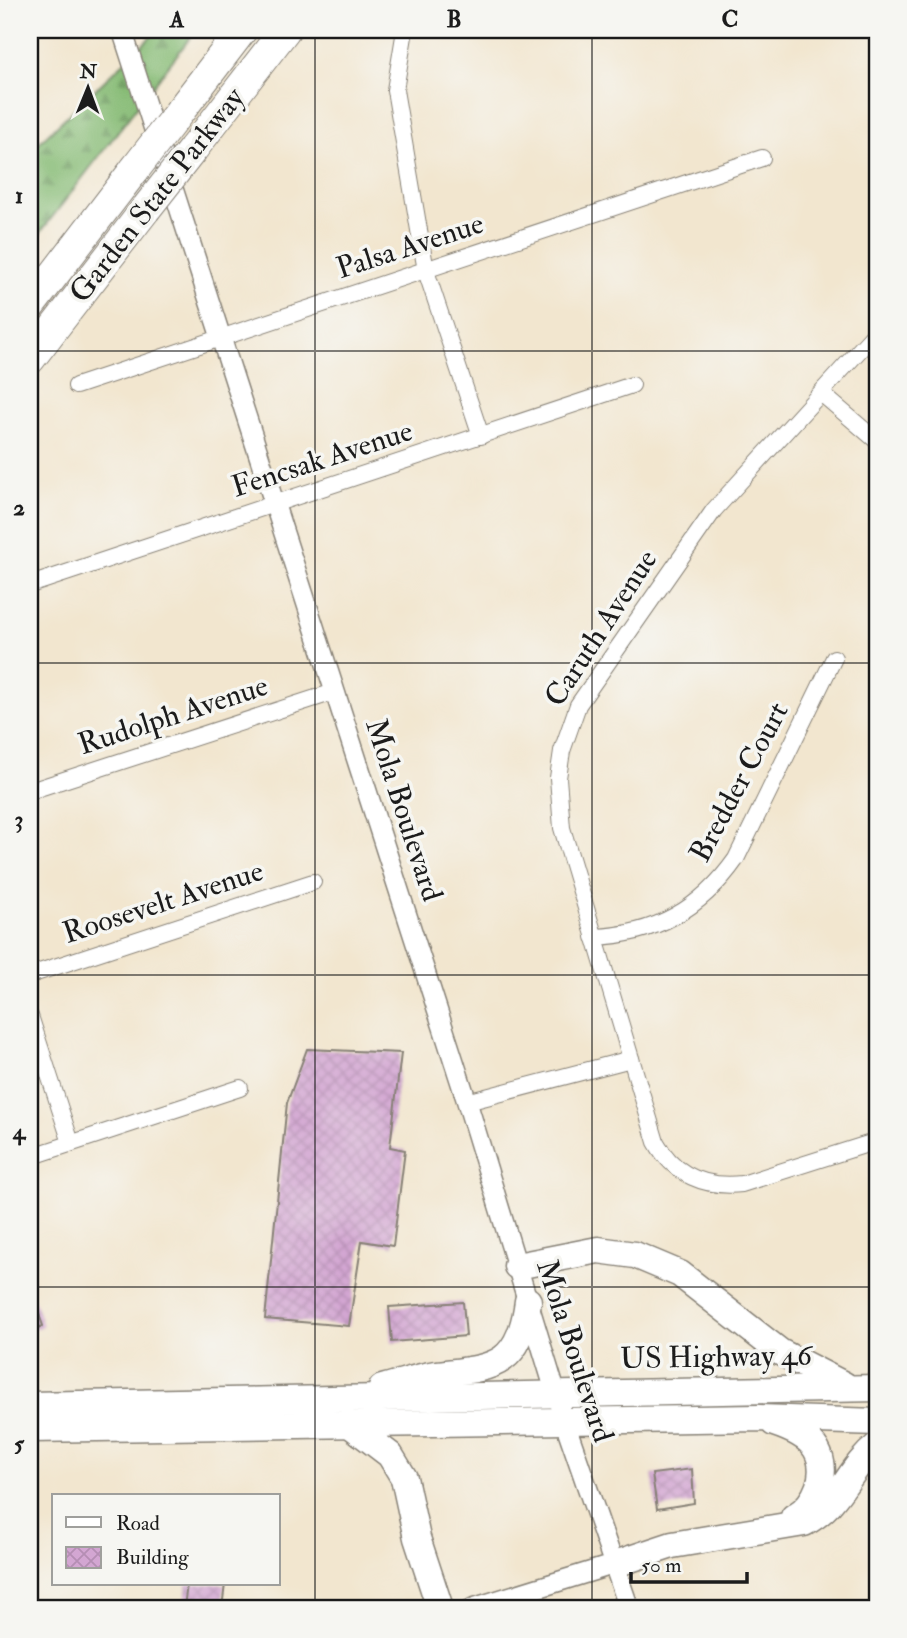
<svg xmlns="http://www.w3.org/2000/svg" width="907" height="1638" viewBox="0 0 907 1638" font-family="'IM FELL Double Pica',serif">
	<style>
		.forest { fill: url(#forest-firs); stroke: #516c48; stroke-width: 2 }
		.building { fill: url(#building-cross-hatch) }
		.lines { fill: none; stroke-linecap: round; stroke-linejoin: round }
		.minor-casing { stroke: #878176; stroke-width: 18 }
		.tertiary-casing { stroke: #878176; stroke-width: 22 }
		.trunk-casing { stroke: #878176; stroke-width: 29 }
		.motorway-casing { stroke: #878176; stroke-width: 32 }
		.minor { stroke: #fff; stroke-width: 16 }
		.tertiary { stroke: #fff; stroke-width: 19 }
		.trunk { stroke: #fff; stroke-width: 26 }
		.motorway { stroke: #fff; stroke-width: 30 }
		.motorway-bridge-casing { stroke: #878176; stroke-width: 32; stroke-linecap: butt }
		.motorway-bridge { stroke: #fff; stroke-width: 30 }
		.grid { fill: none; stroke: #1c1c1c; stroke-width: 2; stroke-opacity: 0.55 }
		.labels { text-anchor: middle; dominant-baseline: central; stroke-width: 7; stroke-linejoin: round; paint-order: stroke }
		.street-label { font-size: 30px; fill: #1c1c1c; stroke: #f6f6f2 }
		.neatline { fill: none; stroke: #1c1c1c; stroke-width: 2.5 }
		.grid-label { font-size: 23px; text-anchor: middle; font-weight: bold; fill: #1c1c1c }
	</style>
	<defs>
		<pattern id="forest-firs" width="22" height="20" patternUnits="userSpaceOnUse" patternTransform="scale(1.75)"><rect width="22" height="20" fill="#86bb75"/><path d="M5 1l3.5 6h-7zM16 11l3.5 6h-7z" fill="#73a065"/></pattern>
		<pattern id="building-cross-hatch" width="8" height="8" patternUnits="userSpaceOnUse" patternTransform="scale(1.75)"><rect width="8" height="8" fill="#d3a6d2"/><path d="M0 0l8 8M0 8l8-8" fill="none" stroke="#b58eb4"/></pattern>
	</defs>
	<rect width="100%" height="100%" fill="#f6f6f2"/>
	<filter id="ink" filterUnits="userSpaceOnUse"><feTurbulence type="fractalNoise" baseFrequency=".0143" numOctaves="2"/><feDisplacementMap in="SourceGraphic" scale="14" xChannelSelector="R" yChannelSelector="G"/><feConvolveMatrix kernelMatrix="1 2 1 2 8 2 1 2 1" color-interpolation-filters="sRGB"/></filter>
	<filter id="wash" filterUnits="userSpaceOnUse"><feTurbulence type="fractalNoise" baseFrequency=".00686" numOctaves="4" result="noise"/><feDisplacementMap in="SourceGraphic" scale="28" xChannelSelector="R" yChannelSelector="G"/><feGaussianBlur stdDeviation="1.57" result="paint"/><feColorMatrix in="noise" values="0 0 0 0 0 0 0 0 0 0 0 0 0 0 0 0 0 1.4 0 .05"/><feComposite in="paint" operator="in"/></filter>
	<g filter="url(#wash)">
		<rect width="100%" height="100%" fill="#f2e6cf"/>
		<!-- forest -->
		<polygon class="forest" points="158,30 196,30 30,246 30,151"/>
		<g id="blocks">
			<!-- building -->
			<g class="building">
				<polygon points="307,1049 401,1053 390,1147 405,1150 393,1246 362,1241 349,1326 265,1319 287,1103"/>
				<polygon points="30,1288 43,1326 30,1331"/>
				<polygon points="463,1302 466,1336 392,1342 389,1307"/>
				<polygon points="692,1469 694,1503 657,1509 652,1474"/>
				<polygon points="187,1584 225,1584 222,1608 184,1608"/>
			</g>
		</g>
	</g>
	<g filter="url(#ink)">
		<use href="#blocks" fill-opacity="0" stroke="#878176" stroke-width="2"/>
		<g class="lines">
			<!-- minor casing -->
			<g class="minor-casing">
				<g id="minor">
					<polyline points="405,30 395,90 426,271 481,436"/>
					<path d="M877,331L714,510L578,705L562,751L558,778L562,828L656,1142C674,1175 705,1188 742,1184L877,1141"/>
					<polyline points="76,386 762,158"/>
					<polyline points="821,393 877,441"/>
					<polyline points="30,585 632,385"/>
					<polyline points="30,791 334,692"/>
					<path d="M594,937C655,935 701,909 736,859L834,658"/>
					<polyline points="30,975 313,882"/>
					<polyline points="30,1016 71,1143"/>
					<polyline points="467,1102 631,1059"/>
					<polyline points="30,1157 240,1088"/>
				</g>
			</g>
			<!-- tertiary casing -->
			<g class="tertiary-casing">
				<g id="tertiary">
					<polyline points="122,30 467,1102 564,1420 629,1608"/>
					<polyline points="473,1608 615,1564"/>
				</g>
			</g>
			<!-- trunk casing -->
			<g class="trunk-casing">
				<g id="trunk">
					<polyline points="517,1266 598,1250 635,1255 680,1274 780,1352 844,1385"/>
					<path d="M382,1388C398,1384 414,1378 430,1375C489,1367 519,1372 528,1301"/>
					<polyline points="30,1405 877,1388"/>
					<polyline points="348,1423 390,1455 404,1478 417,1538 440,1608"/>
					<path d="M774,1423C789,1428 808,1436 816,1449C830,1473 816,1505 794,1517"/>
					<polyline points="30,1429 759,1418 877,1422"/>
					<path d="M615,1564L672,1545L804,1523C841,1504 847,1470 877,1446"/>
				</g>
			</g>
			<!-- motorway casing -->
			<g class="motorway-casing">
				<g id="motorway">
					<polyline points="180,111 242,30"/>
					<polyline points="193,149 285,30"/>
					<polyline points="30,306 135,169"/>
					<polyline points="30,359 145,210"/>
				</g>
			</g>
			<!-- minor -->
			<use href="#minor" class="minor"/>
			<!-- tertiary -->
			<use href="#tertiary" class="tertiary"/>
			<!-- trunk -->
			<use href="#trunk" class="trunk"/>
			<!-- motorway -->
			<use href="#motorway" class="motorway"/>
			<!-- motorway-bridge casing -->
			<g class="motorway-bridge-casing">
				<g id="motorway-bridge">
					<polyline points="135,169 180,111"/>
					<polyline points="145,210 193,149"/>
				</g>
			</g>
			<!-- motorway-bridge -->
			<use href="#motorway-bridge" class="motorway-bridge"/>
		</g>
	</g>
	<!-- grid -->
	<path class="grid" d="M315,30V1608M592,30V1608M30,351H877M30,663H877M30,975H877M30,1287H877"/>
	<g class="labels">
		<!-- street labels -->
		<g class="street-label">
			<text transform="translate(157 195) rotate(-52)">Garden State Parkway</text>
			<text transform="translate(410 246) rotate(-18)">Palsa Avenue</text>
			<text transform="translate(322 459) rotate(-18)">Fencsak Avenue</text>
			<text transform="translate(601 628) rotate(-57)">Caruth Avenue</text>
			<text transform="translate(173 715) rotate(-18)">Rudolph Avenue</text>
			<text transform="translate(739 782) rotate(-62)">Bredder Court</text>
			<text transform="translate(404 810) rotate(72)">Mola Boulevard</text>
			<text transform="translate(163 902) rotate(-18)">Roosevelt Avenue</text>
			<text transform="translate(575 1351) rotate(72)">Mola Boulevard</text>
			<text transform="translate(716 1357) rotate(-1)">US Highway 46</text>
		</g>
	</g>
	<!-- margin -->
	<rect width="907" height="1638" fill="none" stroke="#f6f6f2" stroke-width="77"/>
	<!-- legend -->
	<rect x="52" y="1494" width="228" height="91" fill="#f6f6f2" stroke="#9f9f9c" stroke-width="2"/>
	<rect x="66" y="1517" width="35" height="10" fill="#ffffff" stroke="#9f9f9c" stroke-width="2"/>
	<text x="116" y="1530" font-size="21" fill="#1c1c1c">Road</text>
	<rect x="66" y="1547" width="35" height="21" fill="url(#building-cross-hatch)" stroke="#9f9f9c" stroke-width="2"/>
	<text x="116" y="1564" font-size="21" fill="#1c1c1c">Building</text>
	<!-- north arrow -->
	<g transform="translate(88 88) rotate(1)" stroke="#f6f6f2" stroke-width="5" paint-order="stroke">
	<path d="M0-5L12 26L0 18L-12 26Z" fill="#1c1c1c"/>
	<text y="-10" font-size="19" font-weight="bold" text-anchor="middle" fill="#1c1c1c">N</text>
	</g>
	<!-- scale -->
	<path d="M631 1572v10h116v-10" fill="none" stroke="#1c1c1c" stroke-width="3.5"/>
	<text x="641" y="1572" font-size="21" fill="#1c1c1c" stroke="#f6f6f2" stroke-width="5" paint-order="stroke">50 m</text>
	<rect x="38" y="38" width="831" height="1562" class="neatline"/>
	<g class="grid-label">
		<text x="177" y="27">A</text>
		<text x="454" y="27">B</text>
		<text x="730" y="27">C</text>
		<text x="19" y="203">1</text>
		<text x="19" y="515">2</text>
		<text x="19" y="827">3</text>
		<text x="19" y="1139">4</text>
		<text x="19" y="1451">5</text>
	</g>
</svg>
